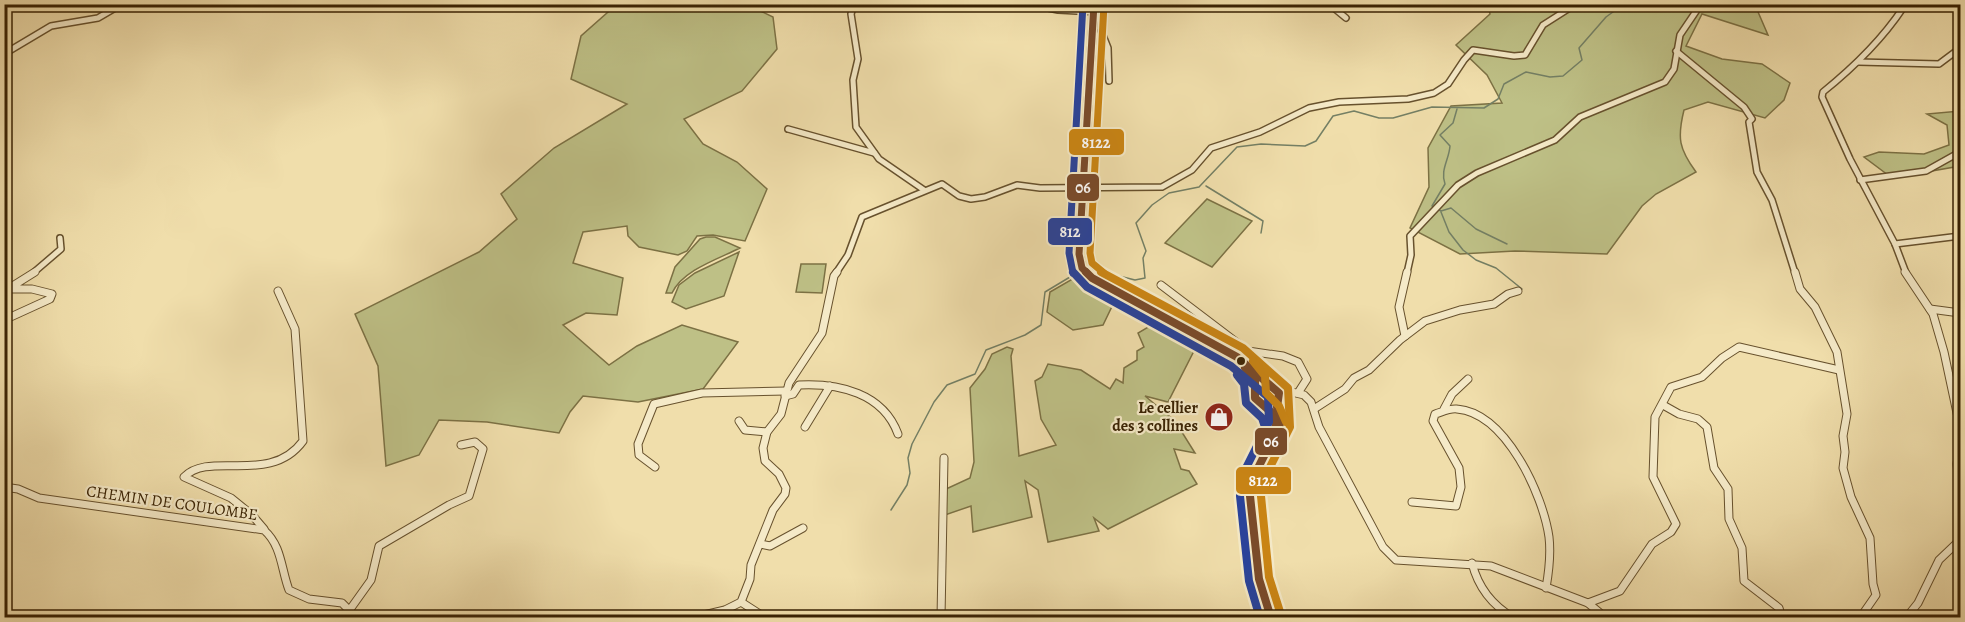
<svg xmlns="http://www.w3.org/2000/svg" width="1965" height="622" viewBox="0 0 1965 622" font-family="Alegreya,serif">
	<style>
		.green { fill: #bec086; stroke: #7c7144; stroke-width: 1.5 }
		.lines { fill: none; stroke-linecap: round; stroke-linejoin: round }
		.stream { stroke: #747f64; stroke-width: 1.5 }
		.minor-far1-casing { stroke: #67512d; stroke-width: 8 }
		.minor-casing { stroke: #67512d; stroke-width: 9 }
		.major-far1-casing { stroke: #392203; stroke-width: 9 }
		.major-casing { stroke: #392203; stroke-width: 10 }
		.minor-far1 { stroke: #f5eac8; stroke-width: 5 }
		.minor { stroke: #f5eac8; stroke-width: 7 }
		.major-far1 { stroke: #e8bf76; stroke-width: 7 }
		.major { stroke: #e8bf76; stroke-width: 8 }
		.bus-1-far1-casing { stroke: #f5eac8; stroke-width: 10 }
		.bus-1-casing { stroke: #f5eac8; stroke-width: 13 }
		.bus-2-far1-casing { stroke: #f5eac8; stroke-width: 10 }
		.bus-2-casing { stroke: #f5eac8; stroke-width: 13 }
		.bus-3-far1-casing { stroke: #f5eac8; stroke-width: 10 }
		.bus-3-casing { stroke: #f5eac8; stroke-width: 13 }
		.bus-1-far1 { stroke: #7a4b2a; stroke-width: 7 }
		.bus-1 { stroke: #7a4b2a; stroke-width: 8 }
		.bus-2-far1 { stroke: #29439b; stroke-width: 7 }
		.bus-2 { stroke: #29439b; stroke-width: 8 }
		.bus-3-far1 { stroke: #ca8514; stroke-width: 7 }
		.bus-3 { stroke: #ca8514; stroke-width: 8 }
		.bus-dot { fill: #392203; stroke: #f5eac8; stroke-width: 2 }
		.labels { text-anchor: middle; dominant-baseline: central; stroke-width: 4.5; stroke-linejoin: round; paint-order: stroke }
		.poi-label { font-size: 16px; font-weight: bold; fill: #392203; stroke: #f5eac8; text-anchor: end }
		.street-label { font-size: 16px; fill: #392203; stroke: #f5eac8 }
		.line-badge { stroke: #f5eac8; stroke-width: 2 }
		.badge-label { font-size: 16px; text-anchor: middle; font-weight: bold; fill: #fff }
	</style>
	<rect width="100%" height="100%" fill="#f0deab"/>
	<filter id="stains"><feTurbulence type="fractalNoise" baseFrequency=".00333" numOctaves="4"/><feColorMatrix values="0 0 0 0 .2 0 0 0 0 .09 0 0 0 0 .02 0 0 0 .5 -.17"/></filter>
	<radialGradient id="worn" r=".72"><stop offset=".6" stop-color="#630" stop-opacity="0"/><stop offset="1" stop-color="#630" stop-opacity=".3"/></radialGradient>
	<!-- green -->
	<g class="green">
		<polygon points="616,5 748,5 773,17 777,49 742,91 684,119 703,144 737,162 767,189 745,241 713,235 697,236 687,251 678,255 639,247 628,236 627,226 583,232 573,263 623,278 617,315 586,313 563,325 609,365 637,346 682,325 738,342 703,389 638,402 583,396 570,412 559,433 487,422 439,420 419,455 386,466 378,366 355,314 479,252 517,219 501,194 554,148 627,104 571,79 581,36"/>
		<path d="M1488,5H1755L1768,35L1702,14L1686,46L1722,59L1762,64L1790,83L1784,100L1765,118L1708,102L1684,110C1677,138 1679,149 1696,172L1656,194L1642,206L1607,254L1515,251L1460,254L1410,228L1429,187L1428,148L1451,106L1502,103L1487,75L1456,45L1490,14Z"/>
		<polygon points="1960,111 1960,166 1892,178 1864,157 1879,152 1924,154 1949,145 1947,125 1927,114"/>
		<polygon points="1207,199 1252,221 1212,267 1165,243"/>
		<path d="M706,237H715L740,248C718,259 683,270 672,293H666L675,267L700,239Z"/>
		<polygon points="739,252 724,296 686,309 672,302 679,285 695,273"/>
		<polygon points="801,264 826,264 822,293 796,292"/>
		<polygon points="1081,274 1117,296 1103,325 1073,330 1047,312 1050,292"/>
		<polygon points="1160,320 1199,341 1168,402 1145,396 1175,421 1195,453 1174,449 1181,469 1189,471 1197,484 1108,529 1094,518 1099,531 1048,542 1038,490 1025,481 1032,517 973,532 971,506 945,515 946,489 970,478 974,462 970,388 985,369 992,354 1007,347 1013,349 1011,356 1019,456 1056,445 1041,419 1035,381 1042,377 1048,364 1081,370 1110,389 1116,379 1123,383 1124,368 1137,360 1137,351 1144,347 1138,333"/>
	</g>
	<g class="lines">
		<!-- stream -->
		<g class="stream">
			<path d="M1457,109L1453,123L1440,135L1450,146C1449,160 1440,170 1445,184L1432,206L1441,211L1451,208L1476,229L1507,244"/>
			<polyline points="1206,186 1263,221 1261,233"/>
			<polyline points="1441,212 1449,232 1463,250 1476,260 1496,268 1522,289"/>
			<polyline points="1087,268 1135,280 1145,278 1143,258 1146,251 1136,223 1152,205 1169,193 1199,187 1237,147 1261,144 1305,146 1316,141 1333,116 1354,111 1379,118 1393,118 1432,107 1484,108 1498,99 1504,84 1526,72 1550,77 1563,76 1582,60 1579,48 1606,17 1624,4"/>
			<polyline points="891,510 907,485 910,473 908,458 912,444 934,402 947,385 975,374 986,350 1025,335 1041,325 1045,292 1080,271"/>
		</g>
		<!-- minor-far1 casing -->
		<g class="minor-far1-casing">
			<g id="minor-far1">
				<polyline points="854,4 851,14 858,59 853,80 856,127 879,159 924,190"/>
				<polyline points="1029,4 1058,10 1096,12"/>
				<polyline points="1101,4 1100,28 1108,48 1109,81"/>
				<polyline points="1329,4 1346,18"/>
				<path d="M1903,8C1881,41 1854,67 1823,92L1822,97L1850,159L1895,244L1906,273"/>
				<polyline points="1676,51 1744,107 1752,119 1749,122 1757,172 1772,200 1795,273"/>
				<polyline points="4,54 51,26 98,18 122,4"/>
				<polyline points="1858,62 1939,64 1955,52 1960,52"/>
				<polyline points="788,129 874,153"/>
				<polyline points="1860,180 1926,171 1960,152"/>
				<polyline points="1895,244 1960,236"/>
				<polyline points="33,273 61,249 60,238"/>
				<polyline points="836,273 848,255 862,217 942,184 959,196 971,199 985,197 1017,185 1040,188 1162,187 1192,170 1211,148 1260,132 1309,108 1339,102 1408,99 1434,93 1448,84 1464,60 1473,50 1514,56 1525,55 1543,25 1576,4"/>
				<polyline points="1407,273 1411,255 1410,236 1458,185 1477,173 1555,140 1580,117 1665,82 1674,69 1680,35 1701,4"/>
			</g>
		</g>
		<!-- minor casing -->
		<g class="minor-casing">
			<g id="minor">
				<polyline points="1795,272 1800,289 1815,307 1837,352 1847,414 1843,436 1845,452 1843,468 1851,497 1870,538 1873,584 1876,595 1860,618"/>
				<polyline points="1905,272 1933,314 1944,352 1960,427"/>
				<polyline points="1161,285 1248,351 1283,356 1298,362 1307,379 1298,393"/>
				<polyline points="1930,309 1960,313"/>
				<polyline points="4,320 50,299 52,294 32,289 12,289 11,287 35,272"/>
				<polyline points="1405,336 1399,307 1407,272"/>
				<polyline points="1275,388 1304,395 1311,402 1319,427 1383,547 1396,560 1491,566 1588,603 1606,618"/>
				<path d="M785,396L793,394L799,385C839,383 883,393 898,434"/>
				<polyline points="1663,405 1679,414 1698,419 1707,427 1714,468 1728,489 1729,519 1742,548 1744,581 1779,608 1782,618"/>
				<polyline points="1314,409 1345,389 1354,378 1369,370 1400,340 1425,321 1460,310 1494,304 1508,294 1518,291"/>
				<polyline points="1444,409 1452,394 1468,379"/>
				<polyline points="739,421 745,430 767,432"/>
				<polyline points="805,427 830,386"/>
				<polyline points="1960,443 1957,464 1960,500"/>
				<polyline points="655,467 639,455 638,444 654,404 702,393 786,391"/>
				<path d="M4,487L18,489L39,498L264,530C282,546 281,569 289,590L309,599L342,603L357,618"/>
				<path d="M1412,502L1456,506L1461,487L1459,468L1433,421L1435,414C1442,412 1450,408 1457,409C1506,413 1543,495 1549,537C1551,554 1549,571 1546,588"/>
				<path d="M264,529L252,515L231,498L184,477C210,450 270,486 303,441L295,329L278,291"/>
				<polyline points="760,544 770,546 803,528"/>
				<path d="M1472,563C1478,587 1493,606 1514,618"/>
				<polyline points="741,602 766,618"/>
				<polyline points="1588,603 1620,591 1652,544 1671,532 1676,524 1653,477 1655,417 1671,387 1702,377 1722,358 1739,347 1839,370"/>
				<polyline points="351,608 371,580 379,546 449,505 469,496 483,449 475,442 461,445"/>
				<polyline points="691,618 725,610 741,602 750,579 751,565 773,510 785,494 786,488 779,474 765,461 763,448 767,432 781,414 789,383 822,333 834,276 837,272"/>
				<polyline points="941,618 944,458"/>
				<polyline points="1906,618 1918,603 1939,560 1960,540"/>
			</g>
		</g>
		<!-- major-far1 casing -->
		<g class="major-far1-casing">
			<polyline id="major-far1" points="1087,273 1082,268 1079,254 1094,4"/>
		</g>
		<!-- major casing -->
		<g class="major-casing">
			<g id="major">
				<polyline points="1086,272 1092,278 1237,357 1267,385"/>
				<polyline points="1250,373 1255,380 1255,398 1271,412 1276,425"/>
				<polyline points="1263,385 1273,387 1279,393 1279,401 1274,404"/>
				<polyline points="1271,618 1259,579 1250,496 1252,480 1280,424 1277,403"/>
			</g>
		</g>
		<!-- minor-far1 -->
		<use href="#minor-far1" class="minor-far1"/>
		<!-- minor -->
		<use href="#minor" class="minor"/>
		<!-- major-far1 -->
		<use href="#major-far1" class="major-far1"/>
		<!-- major -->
		<use href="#major" class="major"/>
		<!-- bus-1-far1 casing -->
		<g class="bus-1-far1-casing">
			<polyline id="bus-1-far1" points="1087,273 1082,268 1079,254 1094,4"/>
		</g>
		<!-- bus-1 casing -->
		<g class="bus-1-casing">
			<g id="bus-1">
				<polyline points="1086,272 1092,278 1237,357 1279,393 1277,407 1280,424 1252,480 1250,496 1259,579 1271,618"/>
				<polyline points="1245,368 1255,380 1255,398 1271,412 1276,426"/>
			</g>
		</g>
		<!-- bus-2-far1 casing -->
		<g class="bus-2-far1-casing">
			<polyline id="bus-2-far1" points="1073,273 1069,253 1083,4"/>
		</g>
		<!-- bus-2 casing -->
		<g class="bus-2-casing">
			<g id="bus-2">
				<polyline points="1073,272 1087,287 1231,366 1268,397 1269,422 1242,476 1240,496 1249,581 1260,618"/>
				<polyline points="1237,375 1244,384 1246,403 1262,418 1266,430"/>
			</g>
		</g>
		<!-- bus-3-far1 casing -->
		<g class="bus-3-far1-casing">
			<polyline id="bus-3-far1" points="1104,273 1092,263 1090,253 1104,5"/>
		</g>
		<!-- bus-3 casing -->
		<g class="bus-3-casing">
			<g id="bus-3">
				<polyline points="1101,272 1243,348 1288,388 1290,427 1262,483 1261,496 1269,577 1281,615"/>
				<polyline points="1253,361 1265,376 1266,393 1279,406 1286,422"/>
			</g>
		</g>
		<!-- bus-1-far1 -->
		<use href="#bus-1-far1" class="bus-1-far1"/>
		<!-- bus-1 -->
		<use href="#bus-1" class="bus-1"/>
		<!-- bus-2-far1 -->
		<use href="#bus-2-far1" class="bus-2-far1"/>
		<!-- bus-2 -->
		<use href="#bus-2" class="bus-2"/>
		<!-- bus-3-far1 -->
		<use href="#bus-3-far1" class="bus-3-far1"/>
		<!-- bus-3 -->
		<use href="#bus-3" class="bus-3"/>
	</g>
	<!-- icons -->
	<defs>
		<g id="shop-disc" transform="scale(1.5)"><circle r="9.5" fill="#8f2418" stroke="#f5eac8"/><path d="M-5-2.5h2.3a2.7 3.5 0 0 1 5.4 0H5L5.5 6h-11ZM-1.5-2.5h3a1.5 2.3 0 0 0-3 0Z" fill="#fff"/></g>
	</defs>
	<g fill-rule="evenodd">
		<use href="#shop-disc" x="1219" y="417"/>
	</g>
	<!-- markers -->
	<circle class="bus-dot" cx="1241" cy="361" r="5"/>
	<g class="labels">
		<!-- poi labels -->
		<g class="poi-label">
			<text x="1198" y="408">Le cellier<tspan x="1198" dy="18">des 3 collines</tspan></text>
		</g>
		<!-- street labels -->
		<g class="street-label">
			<text transform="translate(172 503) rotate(8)">CHEMIN DE COULOMBE</text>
		</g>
	</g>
	<g class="line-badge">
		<rect x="1068" y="128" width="57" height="28" rx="6" fill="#ca8514"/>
		<rect x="1066" y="173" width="34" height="29" rx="6" fill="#7a4b2a"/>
		<rect x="1047" y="217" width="46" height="29" rx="6" fill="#29439b"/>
		<rect x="1254" y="427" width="34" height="29" rx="6" fill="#7a4b2a"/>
		<rect x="1235" y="466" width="57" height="29" rx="6" fill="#ca8514"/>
	</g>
	<g class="badge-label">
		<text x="1096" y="148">8122</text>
		<text x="1083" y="193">06</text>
		<text x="1070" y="237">812</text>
		<text x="1271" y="447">06</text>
		<text x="1263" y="486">8122</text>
	</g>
	<!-- margin -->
	<rect width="1965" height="622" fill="none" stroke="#f0deab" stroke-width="24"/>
	<rect x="6" y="6" width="1953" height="610" fill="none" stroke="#392203" stroke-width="3"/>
	<rect x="12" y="12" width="1941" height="598" fill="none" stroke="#392203" stroke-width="1.5"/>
	<rect width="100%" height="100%" filter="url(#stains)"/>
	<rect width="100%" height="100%" fill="url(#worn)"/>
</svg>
